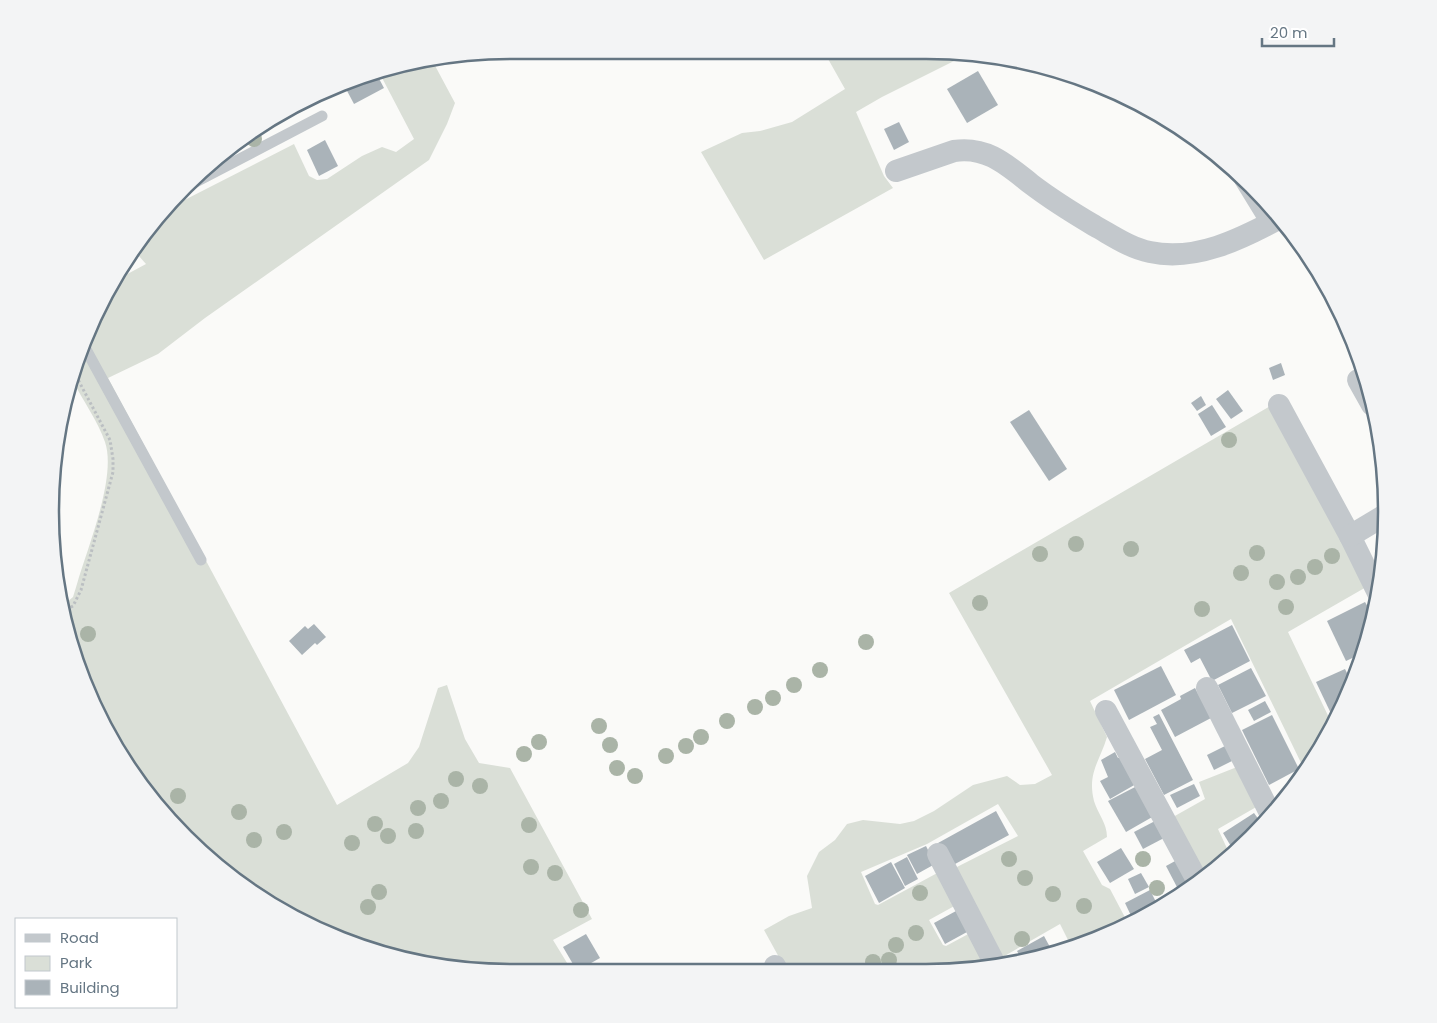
<svg xmlns="http://www.w3.org/2000/svg" width="1437" height="1023" viewBox="0 0 1437 1023" font-family="Poppins,sans-serif">
	<style>
		.green { fill: #dadfd7 }
		.building { fill: #aab3b9 }
		.lines { fill: none; stroke-linecap: round; stroke-linejoin: round }
		.path { stroke: #bbbfc2; stroke-width: 3; stroke-dasharray: 2.5 2.5; stroke-linecap: butt }
		.service { stroke: #c3c8cc; stroke-width: 11 }
		.minor { stroke: #c3c8cc; stroke-width: 22 }
		.tree { fill: #aab4a7 }
		.rim { fill: none; stroke: #657683; stroke-width: 2.5 }
	</style>
	<rect width="100%" height="100%" fill="#fafaf8"/>
	<!-- green -->
	<g class="green">
		<polygon points="823,50 926,50 968,54 882,97 856,112 884,176 893,188 764,260 701,152 742,133 760,131 792,122 845,89"/>
		<path d="M432,60L455,103L447,124L429,160L205,318L158,354L108,378L337,805L408,763L419,747L438,688L447,685L465,739L479,763L510,768L592,919L553,940L572,971L482,972L392,957L308,926L231,878L165,816L97,715L61,607L73,597L77,584C87,549 117,477 105,442C98,421 83,401 73,381L85,335L120,278L146,264L138,255L137,251L161,212L294,144L309,176L317,180L327,179L362,156L382,147L396,152L414,139L379,72L392,66Z"/>
		<path d="M1272,405L1368,586L1288,632L1333,726L1305,771L1231,619L1090,701L1107,737C1100,761 1087,773 1094,801C1098,814 1107,823 1107,837L1083,851L1102,885L1110,889L1129,925L1070,944L1060,924L1001,958L953,869L1018,836L998,804L927,844L861,872L875,904L878,905L941,871L958,904L929,920L943,945L946,946L972,932L986,969H981L978,965L970,969H915L911,963L899,970H786L764,930L789,916L812,908L807,876L819,852L835,840L847,824L863,820L900,824L914,821L934,811L973,785L1007,776L1020,785L1035,784L1052,775L949,593Z"/>
		<polygon points="1237,767 1258,806 1218,829 1231,857 1204,876 1173,817 1205,799 1199,782"/>
	</g>
	<!-- building -->
	<g class="building">
		<polygon points="978,71 998,105 967,123 947,89"/>
		<polygon points="376,73 384,88 354,104 345,87"/>
		<polygon points="899,122 909,142 894,150 884,129"/>
		<polygon points="325,140 338,166 319,176 307,150"/>
		<polygon points="1281,363 1285,375 1273,380 1269,368"/>
		<polygon points="1228,390 1243,411 1231,419 1216,399"/>
		<polygon points="1201,396 1206,405 1197,411 1191,403"/>
		<polygon points="1212,405 1226,427 1211,436 1198,414"/>
		<polygon points="1029,410 1067,469 1049,481 1010,422"/>
		<polygon points="1365,602 1374,617 1371,631 1363,653 1346,661 1327,621"/>
		<polygon points="314,624 326,637 317,645 315,643 302,655 289,641 305,626 308,629"/>
		<polygon points="1232,625 1250,661 1212,681 1200,658 1191,663 1184,650"/>
		<polygon points="1161,666 1176,695 1129,720 1114,690"/>
		<polygon points="1251,668 1266,696 1232,713 1218,685"/>
		<polygon points="1345,669 1352,683 1335,722 1316,682"/>
		<polygon points="1195,688 1211,718 1175,737 1161,710 1181,699 1180,696"/>
		<polygon points="1265,701 1271,712 1254,721 1248,710"/>
		<polygon points="1159,714 1193,780 1164,795 1145,759 1162,750 1150,727 1157,724 1153,717"/>
		<polygon points="1272,715 1299,769 1269,785 1242,730"/>
		<polygon points="1225,746 1232,761 1214,770 1207,755"/>
		<polygon points="1115,752 1118,758 1121,757 1136,784 1110,799 1100,781 1108,777 1101,760"/>
		<polygon points="1194,784 1200,796 1177,808 1170,795"/>
		<polygon points="1137,786 1154,816 1126,832 1108,801"/>
		<polygon points="996,811 1009,835 955,864 944,854 938,843"/>
		<polygon points="1254,813 1262,824 1235,853 1223,833"/>
		<polygon points="1155,821 1164,838 1143,849 1134,832"/>
		<polygon points="926,846 935,864 917,874 907,855"/>
		<polygon points="1121,848 1134,869 1110,883 1097,862"/>
		<polygon points="907,857 918,879 905,886 894,864"/>
		<polygon points="1177,860 1190,883 1178,889 1166,866"/>
		<polygon points="891,862 905,888 879,903 865,876"/>
		<polygon points="1141,873 1149,887 1135,894 1128,879"/>
		<polygon points="1150,890 1158,906 1134,922 1125,903"/>
		<polygon points="956,911 967,932 945,944 934,923"/>
		<polygon points="586,934 600,958 577,971 563,947"/>
		<polygon points="1044,936 1051,949 1021,958 1017,951"/>
	</g>
	<g class="lines">
		<!-- path -->
		<polyline class="path" points="62,612 73,606 81,590 113,472 113,459 110,440 75,374"/>
		<!-- service -->
		<g class="service">
			<polyline points="1240,181 1267,225"/>
			<polyline points="190,185 322,116"/>
			<polyline points="83,344 201,560"/>
		</g>
		<!-- minor -->
		<g class="minor">
			<path d="M896,171L954,151C987,146 1007,165 1031,184C1052,200 1073,213 1095,226C1113,236 1130,248 1150,252C1195,262 1241,239 1280,218"/>
			<polyline points="1358,380 1372,405"/>
			<polyline points="1279,405 1350,536 1378,593"/>
			<polyline points="1350,536 1385,515"/>
			<polyline points="1207,688 1271,815"/>
			<polyline points="1106,711 1197,880"/>
			<polyline points="938,854 996,966"/>
			<polyline points="775,966 777,970"/>
		</g>
	</g>
	<!-- trees -->
	<g class="tree">
		<circle cx="254" cy="139" r="8"/>
		<circle cx="1229" cy="440" r="8"/>
		<circle cx="1076" cy="544" r="8"/>
		<circle cx="1131" cy="549" r="8"/>
		<circle cx="1257" cy="553" r="8"/>
		<circle cx="1040" cy="554" r="8"/>
		<circle cx="1332" cy="556" r="8"/>
		<circle cx="1315" cy="567" r="8"/>
		<circle cx="1241" cy="573" r="8"/>
		<circle cx="1298" cy="577" r="8"/>
		<circle cx="1277" cy="582" r="8"/>
		<circle cx="980" cy="603" r="8"/>
		<circle cx="1286" cy="607" r="8"/>
		<circle cx="1202" cy="609" r="8"/>
		<circle cx="88" cy="634" r="8"/>
		<circle cx="866" cy="642" r="8"/>
		<circle cx="820" cy="670" r="8"/>
		<circle cx="794" cy="685" r="8"/>
		<circle cx="773" cy="698" r="8"/>
		<circle cx="755" cy="707" r="8"/>
		<circle cx="727" cy="721" r="8"/>
		<circle cx="599" cy="726" r="8"/>
		<circle cx="701" cy="737" r="8"/>
		<circle cx="539" cy="742" r="8"/>
		<circle cx="610" cy="745" r="8"/>
		<circle cx="686" cy="746" r="8"/>
		<circle cx="524" cy="754" r="8"/>
		<circle cx="666" cy="756" r="8"/>
		<circle cx="617" cy="768" r="8"/>
		<circle cx="635" cy="776" r="8"/>
		<circle cx="456" cy="779" r="8"/>
		<circle cx="480" cy="786" r="8"/>
		<circle cx="178" cy="796" r="8"/>
		<circle cx="441" cy="801" r="8"/>
		<circle cx="418" cy="808" r="8"/>
		<circle cx="239" cy="812" r="8"/>
		<circle cx="375" cy="824" r="8"/>
		<circle cx="529" cy="825" r="8"/>
		<circle cx="416" cy="831" r="8"/>
		<circle cx="284" cy="832" r="8"/>
		<circle cx="388" cy="836" r="8"/>
		<circle cx="254" cy="840" r="8"/>
		<circle cx="352" cy="843" r="8"/>
		<circle cx="1009" cy="859" r="8"/>
		<circle cx="1143" cy="859" r="8"/>
		<circle cx="531" cy="867" r="8"/>
		<circle cx="555" cy="873" r="8"/>
		<circle cx="1025" cy="878" r="8"/>
		<circle cx="1157" cy="888" r="8"/>
		<circle cx="379" cy="892" r="8"/>
		<circle cx="920" cy="893" r="8"/>
		<circle cx="1053" cy="894" r="8"/>
		<circle cx="1084" cy="906" r="8"/>
		<circle cx="368" cy="907" r="8"/>
		<circle cx="581" cy="910" r="8"/>
		<circle cx="916" cy="933" r="8"/>
		<circle cx="1022" cy="939" r="8"/>
		<circle cx="896" cy="945" r="8"/>
		<circle cx="889" cy="960" r="8"/>
		<circle cx="873" cy="962" r="8"/>
	</g>
	<!-- crop -->
	<path d="M0 0H1437V1023H0ZM511 59H926A452 452 0 0 1 1378 511V512A452 452 0 0 1 926 964H511A452 452 0 0 1 59 512V511A452 452 0 0 1 511 59Z" fill="#f3f4f5" fill-rule="evenodd"/>
	<path class="rim" d="M511 59H926A452 452 0 0 1 1378 511V512A452 452 0 0 1 926 964H511A452 452 0 0 1 59 512V511A452 452 0 0 1 511 59Z"/>
	<!-- legend -->
	<rect x="15" y="918" width="162" height="90" fill="#ffffff" stroke="#c1c8cd"/>
	<rect x="25" y="934" width="25" height="8" fill="#c3c8cc" stroke="#c1c8cd"/>
	<text x="60" y="943" font-size="15" fill="#657683">Road</text>
	<rect x="25" y="956" width="25" height="15" fill="#dadfd7" stroke="#c1c8cd"/>
	<text x="60" y="968" font-size="15" fill="#657683">Park</text>
	<rect x="25" y="980" width="25" height="15" fill="#aab3b9" stroke="#c1c8cd"/>
	<text x="60" y="993" font-size="15" fill="#657683">Building</text>
	<!-- scale -->
	<path d="M1262 38v8h72v-8" fill="none" stroke="#657683" stroke-width="2.5"/>
	<text x="1270" y="38" font-size="15" fill="#657683" stroke="#ffffff" stroke-width="4" paint-order="stroke">20 m</text>
</svg>
